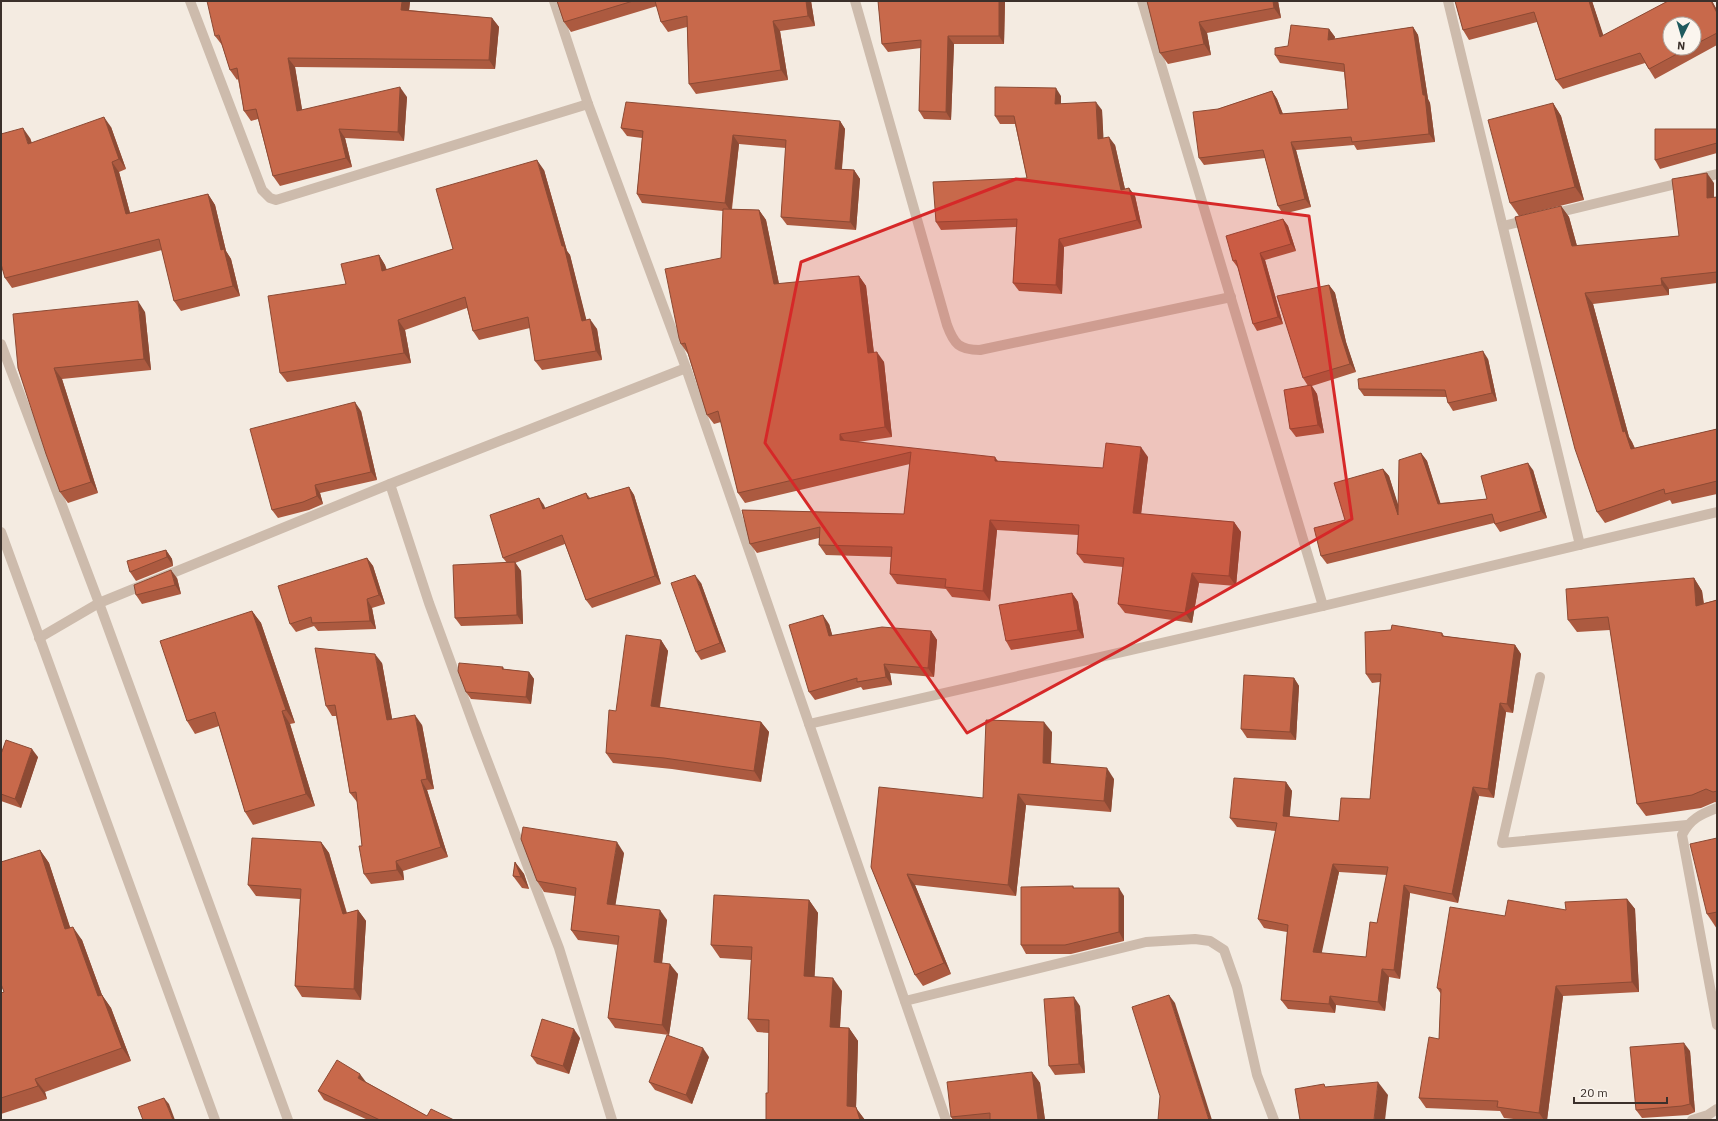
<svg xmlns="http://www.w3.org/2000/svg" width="1718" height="1121" viewBox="0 0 1718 1121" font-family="'IBM Plex Sans',sans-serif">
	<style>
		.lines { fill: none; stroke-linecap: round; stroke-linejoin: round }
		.minor { stroke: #cdbbac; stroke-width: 10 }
		.wall { fill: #ac5a40; fill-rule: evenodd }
		.shaded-wall { fill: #8c4a34 }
		.building { fill: #c8694b; stroke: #8c4a34; fill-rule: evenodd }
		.marked { fill: #d62828; fill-opacity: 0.2; stroke: #d62828; stroke-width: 3; stroke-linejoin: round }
	</style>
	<rect width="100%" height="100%" fill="#f4ebe1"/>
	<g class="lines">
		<!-- minor -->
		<g class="minor">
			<polyline points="190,1 262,190 270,198 276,200 588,104"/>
			<polyline points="554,1 588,104 686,368 946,1120"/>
			<path d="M855,1L947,325C954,344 959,350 980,350L1231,297"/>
			<polyline points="1142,1 1323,606"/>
			<polyline points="1448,1 1580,545"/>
			<polyline points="1552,214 1717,174"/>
			<polyline points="1503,226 1528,220"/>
			<polyline points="1,344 99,603 288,1120"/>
			<polyline points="390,484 429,603 477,734 559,948 612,1120"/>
			<polyline points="1,532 215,1120"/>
			<polyline points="39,638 99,603 390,484 686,368"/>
			<polyline points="1540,677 1502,843 1687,825"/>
			<polyline points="809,724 1323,606 1717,512"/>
			<path d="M1717,808C1701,814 1690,819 1682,835L1717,1025"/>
			<polyline points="905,1001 1146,942 1195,939 1210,941 1224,950 1237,987 1257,1075 1274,1120"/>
			<polyline points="1692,1120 1708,1115 1717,1109"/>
		</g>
	</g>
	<!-- wall -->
	<g class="wall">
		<polygon points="557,1 811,1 815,26 780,31 788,80 696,94 689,84 687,27 668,32 661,22 657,6 571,32 564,22"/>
		<polygon points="878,1 1005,1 1004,44 954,44 951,120 924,119 919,111 921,48 888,52 882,44"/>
		<polygon points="1147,1 1278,1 1281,18 1207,33 1211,55 1168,64 1160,53"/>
		<path d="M1455,1H1592L1603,36L1668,1H1712L1717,10V45L1655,79L1645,63L1563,89L1556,80L1537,22L1469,40L1463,30ZM1694,24V48H1670Z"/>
		<polygon points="410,2 409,10 492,18 499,27 495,69 295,67 302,110 407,97 404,141 345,138 352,167 280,186 273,176 258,119 251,121 244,111 238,79 237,80 230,70 222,45 215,36"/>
		<polygon points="1413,27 1418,35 1428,99 1430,103 1435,142 1357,150 1354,145 1296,150 1311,207 1283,214 1278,206 1265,158 1204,165 1199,158 1218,109 1272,91 1277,99 1283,114 1348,109 1344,72 1280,63 1275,55 1288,46 1329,29 1335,37 1334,39"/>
		<polygon points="1061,96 1061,104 1102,110 1103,138 1115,145 1125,189 1129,188 1135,196 1142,228 1064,247 1062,294 1019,291 1013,283 1016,227 941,230 936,222 1027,178 1015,124 1000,124 995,116"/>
		<polygon points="1553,103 1561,116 1584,200 1519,216 1510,203"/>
		<polygon points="840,121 845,129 842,169 854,170 860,179 856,230 787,225 781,217 786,148 739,144 732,209 759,210 766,220 779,284 859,276 866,286 874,353 884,362 892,437 858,442 998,462 1103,468 1148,457 1141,514 1234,522 1241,532 1236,586 1199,583 1192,623 1125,613 1118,604 1123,567 1084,563 1077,554 1078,535 997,530 990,601 952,597 946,589 897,584 890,574 891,557 826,555 819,545 819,538 757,553 750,544 742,510 904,514 910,464 745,503 738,493 721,422 714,424 707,415 688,354 681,344 721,258 723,211 642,203 637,194 642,138 627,136 621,128"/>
		<polygon points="111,127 126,169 119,172 130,213 208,194 215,205 226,251 231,259 240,296 181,311 174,301 162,250 12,288 5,278 30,138 32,143"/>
		<polygon points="1717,129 1717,153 1660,169 1655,160"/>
		<polygon points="544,170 567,251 570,255 586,320 597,329 602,360 542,370 535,361 530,328 479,340 473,331 467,308 405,330 411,363 287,382 280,373 346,284 379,255 385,265 387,270 453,249"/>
		<polygon points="1714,183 1714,197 1717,197 1717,283 1669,289 1669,295 1593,304 1629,437 1632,442 1635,448 1717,429 1717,494 1672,504 1670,500 1605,523 1597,512 1561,206 1569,217 1577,246 1679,236"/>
		<polygon points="1283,219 1288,226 1296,251 1265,260 1283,324 1257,331 1253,324 1238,268 1233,261"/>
		<polygon points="1329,285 1335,293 1346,342 1356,372 1312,386 1317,394 1324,433 1296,437 1290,429 1308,386 1303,378"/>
		<polygon points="145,312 151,370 62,379 98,493 68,503 60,492 18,368"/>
		<polygon points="1488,359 1497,401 1453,411 1448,403 1447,397 1364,396 1359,389"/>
		<polygon points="361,411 377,480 320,493 323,504 309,510 278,518 272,510"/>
		<polygon points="1421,453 1427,461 1440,503 1487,499 1533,470 1547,518 1500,532 1494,523 1327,564 1321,556 1345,520 1383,469 1389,476 1398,506"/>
		<polygon points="629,487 634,495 661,584 592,608 586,600 565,544 515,563 521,571 523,624 461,626 455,618 507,563 503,558 539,498 545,508 586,493 590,498"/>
		<polygon points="166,550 172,559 173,566 136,581 130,572"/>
		<polygon points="367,558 373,566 385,604 372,608 376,629 318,631 314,626 296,632 290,624"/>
		<polygon points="177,578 181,594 142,604 136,595"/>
		<polygon points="1694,578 1702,591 1704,603 1717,600 1717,803 1715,802 1701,808 1646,816 1637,804 1610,630 1577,632 1568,620"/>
		<polygon points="701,583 726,652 701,660 696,652"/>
		<polygon points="1072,593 1078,602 1084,638 1011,650 1006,641"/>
		<polygon points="252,611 261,623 295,723 290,724 315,806 253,825 245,812 219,726 195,734 187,721"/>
		<polygon points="829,624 832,635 931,631 937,640 934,677 890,673 892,685 863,690 861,687 815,700 809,692"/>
		<path d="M1442,633L1444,636L1515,645L1521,654L1513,713L1506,712L1494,798L1479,796L1458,903L1410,893L1400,979L1389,977L1385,1011L1336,1005L1335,1013L1288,1009L1281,1000L1287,932L1264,928L1258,919L1276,831L1237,827L1230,818L1286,782L1292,791L1289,817L1339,821L1370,799L1380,682L1372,683L1366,674ZM1339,872L1387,875L1377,923L1366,957L1321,953Z"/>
		<polygon points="661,640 668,651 660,707 761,722 769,732 761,782 672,769 613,763 606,753 616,711"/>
		<polygon points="382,663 392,719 422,725 434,789 427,790 448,857 403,871 404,880 371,884 364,874 362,846 357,802 350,793 336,716 332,716 326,706"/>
		<polygon points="503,667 504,669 529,672 534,679 531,704 471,699 466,692"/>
		<polygon points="1294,678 1299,686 1296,740 1247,738 1241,729"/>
		<polygon points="1052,732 1051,763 1114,779 1111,812 1026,805 1016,896 915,885 951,974 923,986 915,975 871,867 983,798"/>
		<polygon points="1,754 38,757 21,808 1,801"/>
		<polygon points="1717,838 1717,929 1707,914"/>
		<polygon points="321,842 329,853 347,913 358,910 366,921 361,1000 302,997 295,986 300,899 256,896 248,885"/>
		<polygon points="40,850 49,863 70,928 82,940 102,995 111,1008 131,1061 45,1092 47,1099 1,1114 1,993 4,992"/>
		<polygon points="624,853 615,905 667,920 662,963 678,974 669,1035 615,1028 608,1018 618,945 578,940 571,930 575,896 544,892 537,881"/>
		<polygon points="515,862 524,874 529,889 522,888 513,876"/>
		<polygon points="1073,886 1074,888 1124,896 1124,941 1071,954 1026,954 1021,945"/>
		<polygon points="1627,899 1635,909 1639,992 1563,996 1547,1120 1523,1120 1504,1118 1500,1111 1426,1108 1419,1098 1439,1039 1441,994 1437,988 1566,910"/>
		<polygon points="809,900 818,913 814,977 842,991 840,1028 849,1028 858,1041 856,1108 865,1120 768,1093 769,1033 757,1032 748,1019 751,960 720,958 711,945"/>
		<polygon points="1080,1006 1085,1073 1055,1075 1049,1066"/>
		<polygon points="580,1038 569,1074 537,1064 531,1056"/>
		<polygon points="1690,1051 1695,1112 1688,1115 1642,1118 1636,1110"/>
		<polygon points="709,1057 692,1104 655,1090 649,1082"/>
		<polygon points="1032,1072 1040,1083 1045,1120 953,1120 951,1117"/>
		<polygon points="366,1082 427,1116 454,1120 368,1120 324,1100 318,1091"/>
	</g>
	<!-- shaded-wall -->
	<g class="shaded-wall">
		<polygon points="402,1 409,1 410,2 408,19 401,10"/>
		<polygon points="806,1 811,1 815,26 808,16"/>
		<polygon points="999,1 1005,1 1004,44 999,36"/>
		<polygon points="1273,1 1278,1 1281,18 1274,8"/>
		<polygon points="1589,1 1592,1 1607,46 1600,37"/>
		<polygon points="1711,1 1712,1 1717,10 1717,13"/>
		<polygon points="492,18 499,27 495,69 489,60"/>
		<polygon points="773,21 780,31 788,80 781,70"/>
		<polygon points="1199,22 1207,33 1211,55 1204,44"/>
		<polygon points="1413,27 1418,35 1428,99 1430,103 1435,142 1429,134"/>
		<polygon points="1329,29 1335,37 1333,48 1328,40"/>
		<polygon points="948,36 954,44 951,120 946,112"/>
		<polygon points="288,58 295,67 304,121 297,111"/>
		<polygon points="400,87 407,97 404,141 398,132"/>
		<polygon points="1056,88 1061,96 1061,112 1055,104"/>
		<polygon points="1272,91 1277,99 1286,122 1280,114"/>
		<polygon points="1096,102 1102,110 1104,147 1098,139"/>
		<polygon points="1553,103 1561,116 1584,200 1575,187"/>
		<polygon points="104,117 111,127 126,169 119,159"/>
		<polygon points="840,121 845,129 841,177 835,169"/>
		<polygon points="23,128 30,138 35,154 28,144"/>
		<polygon points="339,129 345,138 352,167 346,158"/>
		<polygon points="733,135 739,144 731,212 725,203"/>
		<polygon points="1109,137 1115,145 1127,198 1121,190"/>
		<polygon points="1291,142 1296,150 1311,207 1305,199"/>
		<polygon points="537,160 544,170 567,251 570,255 589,330 582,321 562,246"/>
		<polygon points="112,162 119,172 133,224 126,214"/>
		<polygon points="854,170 860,179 856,230 850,222"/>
		<polygon points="1707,173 1714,183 1714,209 1707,198"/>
		<polygon points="1129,188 1135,196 1142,228 1137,220"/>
		<polygon points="208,194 215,205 226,251 231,259 240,296 233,286 221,250"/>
		<polygon points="1561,206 1569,217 1580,257 1572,246"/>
		<polygon points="759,210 766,220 781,294 774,284"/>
		<polygon points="1283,219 1288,226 1296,251 1291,244"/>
		<polygon points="1059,239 1064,247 1062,294 1056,285"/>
		<polygon points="1260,253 1265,260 1283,324 1278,317"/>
		<polygon points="379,255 385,265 389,281 382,271"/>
		<polygon points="859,276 866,286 875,363 868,353"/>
		<polygon points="1661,278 1669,289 1669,295 1662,285"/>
		<polygon points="1329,285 1335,293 1346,342 1356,372 1350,364 1340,333"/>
		<polygon points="1585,293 1593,304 1629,437 1632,442 1639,460 1631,449 1623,432"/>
		<polygon points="138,301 145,312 151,370 144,359"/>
		<polygon points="590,319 597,329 602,360 596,351"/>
		<polygon points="398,320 405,330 411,363 404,353"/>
		<polygon points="1483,351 1488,359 1497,401 1492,393"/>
		<polygon points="877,352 884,362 892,437 885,427"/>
		<polygon points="54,368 62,379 98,493 91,482"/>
		<polygon points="1311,385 1317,394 1324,433 1318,425"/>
		<polygon points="355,402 361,411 377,480 371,472"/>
		<polygon points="840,434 847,444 840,440"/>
		<polygon points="1141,447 1148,457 1140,523 1133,513"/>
		<polygon points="1421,453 1427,461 1443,511 1438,504"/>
		<polygon points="995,457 1002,467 995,461"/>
		<polygon points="1528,463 1533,470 1547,518 1541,511"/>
		<polygon points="1383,469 1389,476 1404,523 1398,515"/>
		<polygon points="315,485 320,493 323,504 317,496"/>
		<polygon points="629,487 634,495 661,584 655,576"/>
		<polygon points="539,498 544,505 548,516 543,509"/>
		<polygon points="990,520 997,530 990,601 983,591"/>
		<polygon points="1234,522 1241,532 1236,586 1229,576"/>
		<polygon points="166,550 172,559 173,566 167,557"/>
		<polygon points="367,558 373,566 385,604 379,595"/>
		<polygon points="515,562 521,571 523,624 517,615"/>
		<polygon points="171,570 177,578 181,594 175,585"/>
		<polygon points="1192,573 1199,583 1192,623 1185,613"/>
		<polygon points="695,575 701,583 726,652 720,643"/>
		<polygon points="1694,578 1702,591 1705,618 1696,606"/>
		<polygon points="1072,593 1078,602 1084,638 1078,630"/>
		<polygon points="367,599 372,608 376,629 370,621"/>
		<polygon points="252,611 261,623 295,723 286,710"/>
		<polygon points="823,615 829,624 835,644 829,636"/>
		<polygon points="931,631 937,640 934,677 928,668"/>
		<polygon points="661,640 668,651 658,716 651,706"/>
		<polygon points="1515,645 1521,654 1513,713 1507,704"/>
		<polygon points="375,654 382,663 394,729 387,720"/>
		<polygon points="884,664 890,673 892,685 886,677"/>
		<polygon points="529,672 534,679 531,704 526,697"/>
		<polygon points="1294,678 1299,686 1296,740 1290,732"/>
		<polygon points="1500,703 1506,712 1494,798 1488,789"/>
		<polygon points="282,711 290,724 315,806 306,794"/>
		<polygon points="415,715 422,725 434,789 427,779"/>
		<polygon points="761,722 769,732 761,782 754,771"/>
		<polygon points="1044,722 1052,732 1050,773 1043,763"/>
		<polygon points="32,749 38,757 21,808 15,799"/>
		<polygon points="1107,768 1114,779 1111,812 1104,801"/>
		<polygon points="421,780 427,790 448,857 441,847"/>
		<polygon points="1286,782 1292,791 1289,825 1283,816"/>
		<polygon points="1473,787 1479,796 1458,903 1452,894"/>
		<polygon points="1018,794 1026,805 1016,896 1008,885"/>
		<polygon points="321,842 329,853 350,925 343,914"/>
		<polygon points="617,842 624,853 614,914 607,904"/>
		<polygon points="40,850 49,863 75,942 65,929"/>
		<polygon points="396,861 403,871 404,880 397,870"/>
		<polygon points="515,862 524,874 529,889 521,877"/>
		<polygon points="1333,864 1339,872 1320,961 1313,952"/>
		<polygon points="907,874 915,885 951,974 944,963"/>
		<polygon points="1404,885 1410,893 1400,979 1394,970"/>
		<polygon points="1119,888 1124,896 1124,941 1119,932"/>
		<polygon points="1627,899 1635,909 1639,992 1632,982"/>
		<polygon points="809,900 818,913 814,989 804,976"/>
		<polygon points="358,910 366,921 361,1000 354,989"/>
		<polygon points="660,910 667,920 661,972 654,962"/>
		<polygon points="73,927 82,940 102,995 111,1008 131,1061 122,1048 98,996"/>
		<polygon points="670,964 678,974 669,1035 662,1025"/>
		<polygon points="1382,969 1389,977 1385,1011 1378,1002"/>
		<polygon points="833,978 842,991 839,1040 830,1027"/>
		<polygon points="1556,986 1563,996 1547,1120 1544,1120 1539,1113"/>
		<polygon points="1169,995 1175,1003 1212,1120 1209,1120"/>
		<polygon points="1330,996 1336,1005 1335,1013 1329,1004"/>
		<polygon points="1074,997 1080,1006 1085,1073 1079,1064"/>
		<polygon points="849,1028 858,1041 856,1108 865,1120 860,1120 847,1106"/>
		<polygon points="574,1029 580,1038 569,1074 563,1066"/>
		<polygon points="1684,1043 1690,1051 1695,1112 1690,1104"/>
		<polygon points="703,1048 709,1057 692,1104 686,1095"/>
		<polygon points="1032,1072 1040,1083 1045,1120 1038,1120"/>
		<polygon points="360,1074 366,1082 364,1086 358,1078"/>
		<polygon points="35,1079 45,1092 47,1099 38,1086"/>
		<polygon points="1378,1082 1388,1095 1385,1120 1374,1120"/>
		<polygon points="164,1098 169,1104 175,1120 173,1120"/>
	</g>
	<!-- building -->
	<g class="building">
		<polygon points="207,1 402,1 401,10 492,18 489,60 288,58 297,111 400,87 398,132 339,129 346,158 273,176 256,109 244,111 237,68 230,70 219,35 215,36"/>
		<polygon points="557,1 633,1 564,22"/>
		<polygon points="655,1 806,1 808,16 773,21 781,70 689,84 687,16 661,22"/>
		<polygon points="878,1 999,1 999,36 948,36 946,112 919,111 921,40 882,44"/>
		<polygon points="1147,1 1273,1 1274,8 1199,22 1204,44 1160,53"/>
		<polygon points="1455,1 1589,1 1600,37 1668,1 1711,1 1717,13 1717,33 1694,45 1694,24 1670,24 1670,48 1688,48 1649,69 1640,53 1556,80 1534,12 1463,30"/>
		<polygon points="1291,25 1329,29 1328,40 1413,27 1423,95 1425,95 1429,134 1352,142 1351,137 1291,142 1305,199 1278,206 1263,150 1199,158 1193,112 1218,109 1272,91 1280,114 1348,109 1344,64 1275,55 1275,48 1288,46"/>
		<polygon points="995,87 1056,88 1055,104 1096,102 1098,139 1109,137 1121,190 1129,188 1137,220 1059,239 1056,285 1013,283 1017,219 936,222 933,182 1027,178 1014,116 995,116"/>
		<polygon points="626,102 840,121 835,169 854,170 850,222 781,217 786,140 733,135 725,203 637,194 643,131 621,128"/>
		<polygon points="1553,103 1575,187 1510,203 1488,120"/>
		<polygon points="104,117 119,159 112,162 126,214 208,194 221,250 224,249 233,286 174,301 159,239 5,278 1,264 1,134 23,128 28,144"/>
		<polygon points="1655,129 1717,129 1717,143 1655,160"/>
		<polygon points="537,160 562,246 564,246 582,321 590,319 596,351 535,361 528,317 473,331 465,297 398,320 404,353 280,373 268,296 346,284 341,264 379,255 382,271 453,249 436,189"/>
		<polygon points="1707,173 1707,198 1717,197 1717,272 1661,278 1662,285 1585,293 1623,432 1625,431 1631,449 1717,429 1717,481 1665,494 1664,489 1597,512 1575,449 1515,217 1561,206 1572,246 1679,236 1672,179"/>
		<polygon points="723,209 759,210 774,284 859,276 868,353 877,352 885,427 840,434 840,440 995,457 995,461 1103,468 1106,443 1141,447 1133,513 1234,522 1229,576 1192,573 1185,613 1118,604 1124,558 1077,554 1079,525 990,520 983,591 945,587 946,579 890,574 892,547 819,545 820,527 750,544 742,510 904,514 911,452 738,493 718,411 707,415 685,343 681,344 679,338 665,269 721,258"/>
		<polygon points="1283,219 1291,244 1260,253 1278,317 1253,324 1236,260 1233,261 1226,236"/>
		<polygon points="1329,285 1340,333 1350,364 1303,378 1277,296"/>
		<polygon points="138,301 144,359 54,368 91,482 60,492 46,454 18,368 13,314"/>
		<polygon points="1483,351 1492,393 1448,403 1445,390 1359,389 1358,379"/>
		<polygon points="1311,385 1318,425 1290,429 1284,390"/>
		<polygon points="355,402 371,472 315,485 317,496 303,502 272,510 250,429"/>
		<polygon points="1421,453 1438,504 1487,499 1481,476 1528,463 1541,511 1495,524 1492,514 1321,556 1314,528 1345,520 1334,483 1383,469 1398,515 1399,460"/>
		<polygon points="629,487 655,576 586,600 562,535 503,558 490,515 539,498 543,509 586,493 588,499"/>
		<polygon points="166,550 167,557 130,572 127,561"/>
		<polygon points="367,558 379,595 367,599 370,621 312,623 311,617 290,624 278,586"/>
		<polygon points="515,562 517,615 455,618 453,565"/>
		<polygon points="171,570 175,585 136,595 134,585"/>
		<polygon points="695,575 720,643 696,652 671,583"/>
		<polygon points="1694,578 1696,606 1717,600 1717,791 1713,792 1706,789 1692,795 1637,804 1608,617 1568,620 1566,589"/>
		<polygon points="1072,593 1078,630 1006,641 999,605"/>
		<polygon points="252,611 286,710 282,711 306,794 245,812 215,712 187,721 160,641"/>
		<polygon points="823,615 829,636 882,627 931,631 928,668 884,664 886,677 857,682 857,678 809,692 789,625"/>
		<path d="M1392,625L1442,633V636L1515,645L1507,704L1500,703L1488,789L1473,787L1452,894L1404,885L1394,970L1382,969L1378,1002L1330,996L1329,1004L1281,1000L1288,925L1258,919L1277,823L1230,818L1234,778L1286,782L1283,816L1339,821L1341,798L1370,799L1381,674H1366L1365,632L1391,630ZM1333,864L1388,867L1377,923L1370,922L1366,957L1313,952Z"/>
		<polygon points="626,635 661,640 651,706 761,722 754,771 664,758 606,753 609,710 616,711"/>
		<polygon points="315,648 375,654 387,720 415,715 427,779 421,780 441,847 396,861 397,870 364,874 359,846 362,846 356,792 350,793 335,705 326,706"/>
		<polygon points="459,663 503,667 502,669 529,672 526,697 466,692 458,671"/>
		<polygon points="1244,675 1294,678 1290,732 1241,729"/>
		<polygon points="986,720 1044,722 1043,763 1107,768 1104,801 1018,794 1008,885 907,874 944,963 915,975 871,867 879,787 983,798"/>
		<polygon points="6,740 32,749 15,799 1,794 1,754"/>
		<polygon points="523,827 617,842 607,904 660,910 654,962 670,964 662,1025 608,1018 619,936 571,930 576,888 537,881 521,839"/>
		<polygon points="252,838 321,842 343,914 358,910 354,989 295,986 301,889 248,885"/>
		<polygon points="1717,838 1717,912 1707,914 1690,844"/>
		<polygon points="40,850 65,929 73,927 98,996 102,995 122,1048 35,1079 38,1086 1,1098 1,993 4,992 1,984 1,862"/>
		<polygon points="515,862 521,877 513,876"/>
		<polygon points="1073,886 1073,888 1119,888 1119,932 1065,945 1021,945 1021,887"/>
		<polygon points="714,895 809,900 804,976 833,978 830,1027 849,1028 847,1106 856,1107 860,1120 766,1120 766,1093 768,1093 769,1020 748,1019 752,947 711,945"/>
		<polygon points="1627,899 1632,982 1556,986 1539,1113 1497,1107 1498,1101 1419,1098 1429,1037 1439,1039 1441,989 1437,988 1450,907 1505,916 1508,900 1566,910 1565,902"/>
		<polygon points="1169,995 1209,1120 1158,1120 1160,1096 1132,1007"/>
		<polygon points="1074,997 1079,1064 1049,1066 1044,999"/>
		<polygon points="542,1019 574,1029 563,1066 531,1056"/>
		<polygon points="667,1035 703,1048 686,1095 649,1082"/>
		<polygon points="1684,1043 1690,1104 1682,1106 1636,1110 1630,1047"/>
		<polygon points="337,1060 360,1074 358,1078 427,1116 431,1109 454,1120 380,1120 318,1091"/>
		<polygon points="1032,1072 1038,1120 990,1120 990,1113 951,1117 947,1082"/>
		<polygon points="1378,1082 1374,1120 1300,1120 1295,1089 1324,1084 1325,1087"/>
		<polygon points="164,1098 173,1120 143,1120 138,1107"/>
	</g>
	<!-- marked area -->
	<path class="marked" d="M1016,179L1309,216L1352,519L1135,642L967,733L765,443L801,262Z"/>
	<!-- border -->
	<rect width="1718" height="1121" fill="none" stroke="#3b302b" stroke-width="4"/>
	<!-- north arrow -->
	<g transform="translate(1682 36) rotate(185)"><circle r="19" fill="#fbf5ee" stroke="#aea6a0"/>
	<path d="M0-3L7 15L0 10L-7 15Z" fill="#1f5a5e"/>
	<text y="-6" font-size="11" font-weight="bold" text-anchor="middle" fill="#3b302b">N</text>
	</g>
	<!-- scale -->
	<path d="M1574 1097v6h93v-6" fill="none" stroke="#3b302b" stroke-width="2"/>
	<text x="1580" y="1097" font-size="12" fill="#3b302b" stroke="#fbf5ee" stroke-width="3" paint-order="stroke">20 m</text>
</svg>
